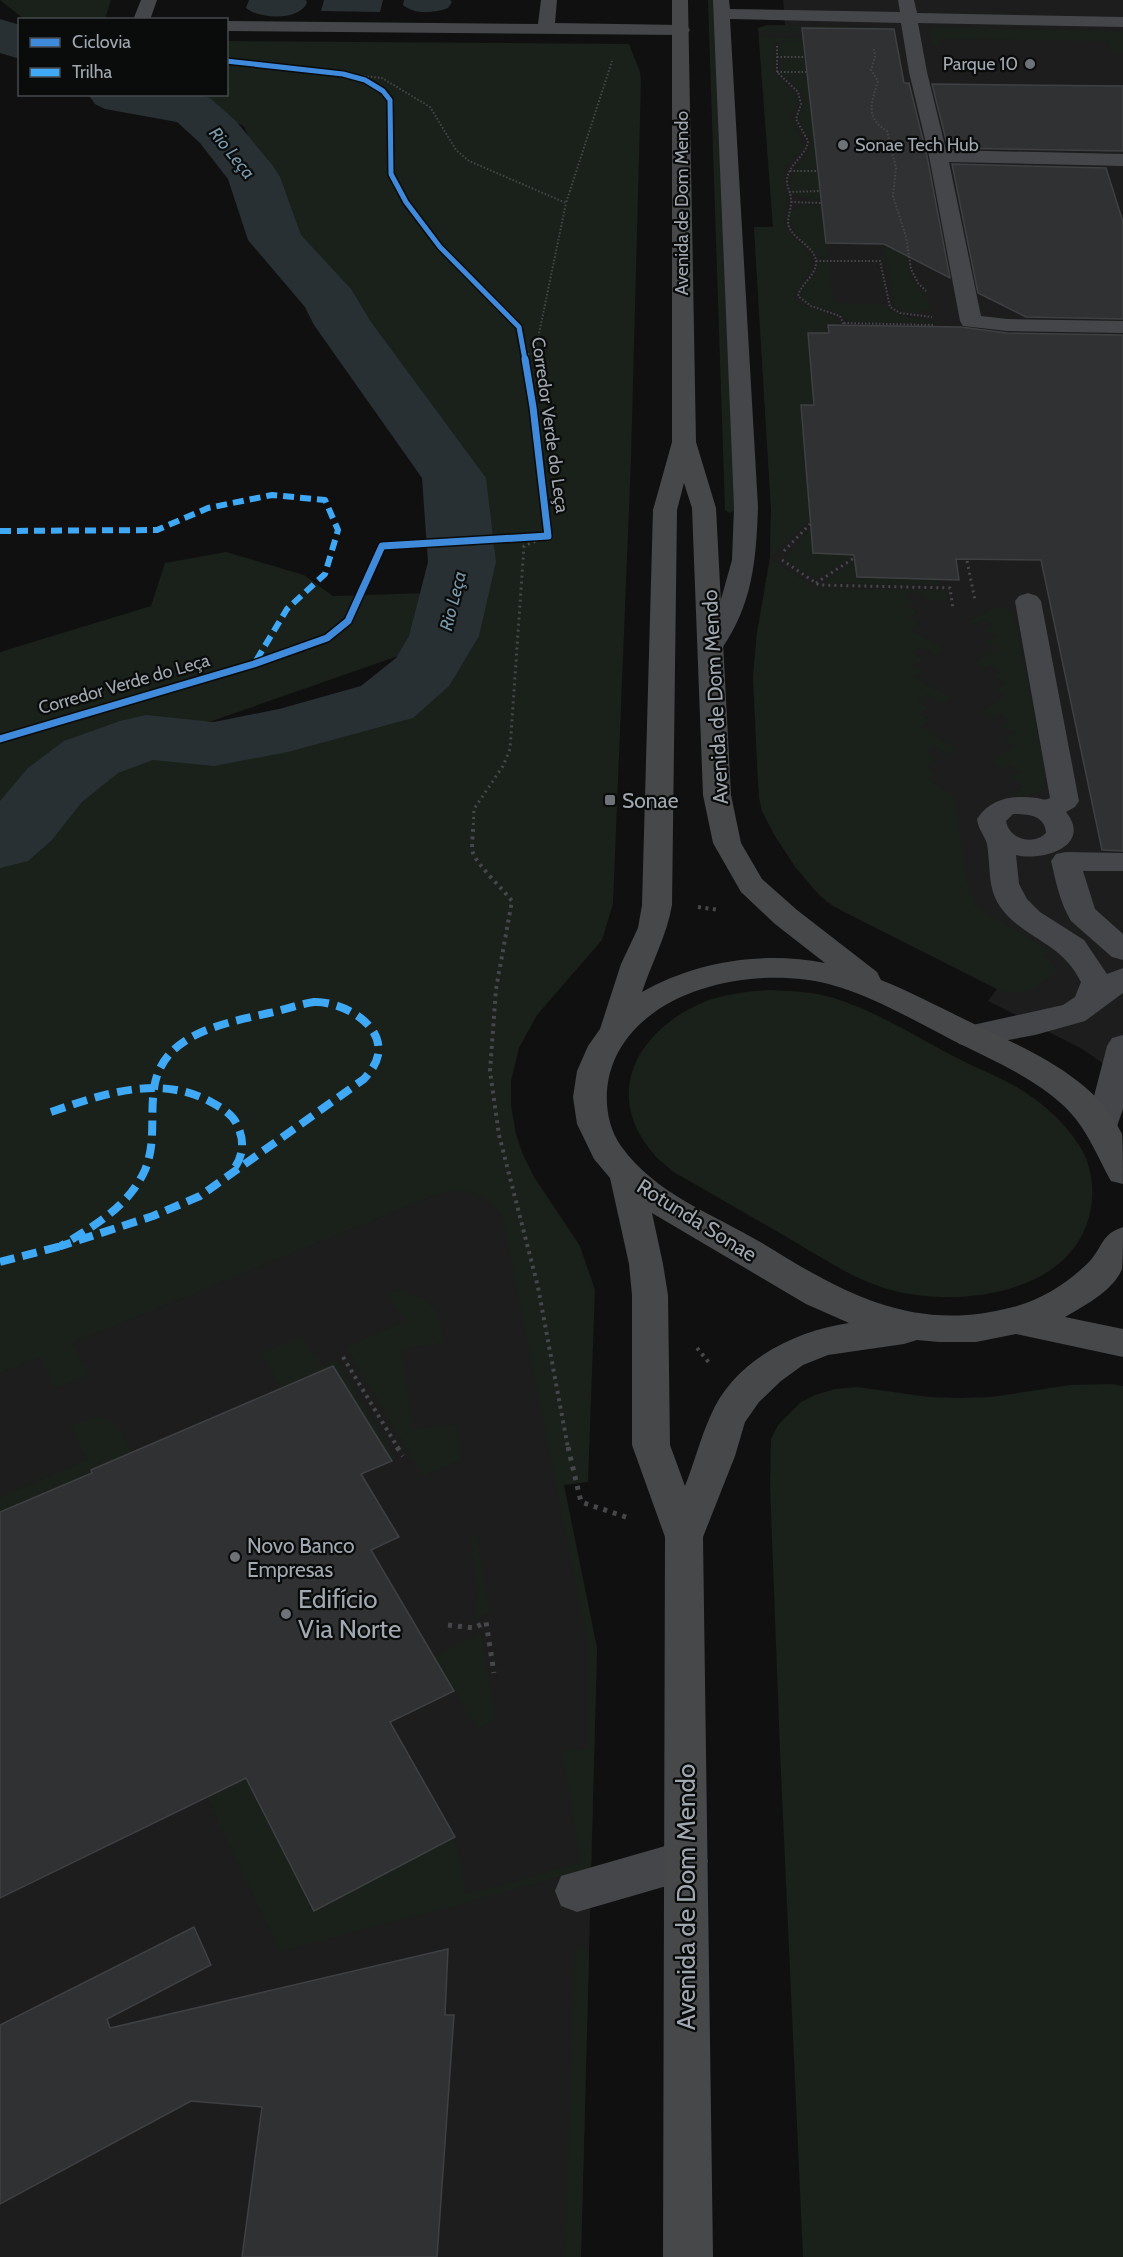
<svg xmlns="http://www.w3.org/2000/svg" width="1123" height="2257" viewBox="0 0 1123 2257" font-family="Cabin,sans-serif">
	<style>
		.built { fill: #1d1d1e }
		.green { fill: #1a201a }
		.water { fill: #283034 }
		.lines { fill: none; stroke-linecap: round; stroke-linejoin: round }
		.river { fill: #283034; fill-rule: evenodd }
		.building { fill: #303133; stroke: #3f4043; stroke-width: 1.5 }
		.path-far3 { stroke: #46474a; stroke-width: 2; stroke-dasharray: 1.5 2; stroke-linecap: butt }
		.path-far2 { stroke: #46474a; stroke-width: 3; stroke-dasharray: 2 4; stroke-linecap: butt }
		.path-far1 { stroke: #46474a; stroke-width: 4; stroke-dasharray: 3 4.5; stroke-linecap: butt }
		.path { stroke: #46474a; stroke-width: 5; stroke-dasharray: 4 6; stroke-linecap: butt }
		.minor { fill: #444649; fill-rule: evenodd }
		.major { fill: #47484a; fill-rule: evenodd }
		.quiet-far1 { stroke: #3fa9f5; stroke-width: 6; stroke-dasharray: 11 6; stroke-linecap: butt }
		.quiet { stroke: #3fa9f5; stroke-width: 8; stroke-dasharray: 15 8; stroke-linecap: butt }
		.cycleway-far1-casing { stroke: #0a0b0b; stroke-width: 8 }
		.cycleway-casing { stroke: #0a0b0b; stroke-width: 10 }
		.cycleway-far1 { stroke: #408adc; stroke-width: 5 }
		.cycleway { stroke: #408adc; stroke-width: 7 }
		.poi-dot { fill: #6e7378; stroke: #0a0b0b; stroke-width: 2 }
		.labels { text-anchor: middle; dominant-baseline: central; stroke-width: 4.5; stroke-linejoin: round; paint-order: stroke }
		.far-poi-label { font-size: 18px; fill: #a1a8b0; stroke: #0a0b0b; text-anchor: end }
		.far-water-label { font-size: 18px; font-style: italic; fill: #7a99aa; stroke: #0a0b0b }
		.far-street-label { font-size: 18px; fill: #a1a8b0; stroke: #0a0b0b }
		.street-label { font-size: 21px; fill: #a1a8b0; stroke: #0a0b0b }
		.poi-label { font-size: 21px; fill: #a1a8b0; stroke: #0a0b0b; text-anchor: start }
		.near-poi-label { font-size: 26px; fill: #a1a8b0; stroke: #0a0b0b; text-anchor: start }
		.near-street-label { font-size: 26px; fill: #a1a8b0; stroke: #0a0b0b }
	</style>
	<rect width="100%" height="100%" fill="#101010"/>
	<!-- built -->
	<g class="built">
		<polygon points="783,0 1123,0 1123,1078 1084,1050 988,1001 997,989 846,913 827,902 796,868 775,836 762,811 758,784 753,677 757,633 770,558 771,509 754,227 773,227 758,28 785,25"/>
		<polygon points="496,1163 597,1648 581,2257 0,2257 0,1898 207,1796 57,1488 0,1512 0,1363"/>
	</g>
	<!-- green -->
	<g class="green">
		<polygon points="0,0 111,0 105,20 24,19"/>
		<polygon points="708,0 716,0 735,510 730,513 725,510"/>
		<path d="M767,25L880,27L881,29L833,41L784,40L775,44V73C783,85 795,89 798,103L790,116L804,146L799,155L786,166C783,178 786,186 787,198C788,209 780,217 787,229C793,241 811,248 811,262C812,277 795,283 794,298C804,311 835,307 839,325H828L829,333H808L814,405H801L810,520L770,558L816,588L946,590L948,600H932L914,590L905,595L916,601L907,606L917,612L908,618L919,624L909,629L945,649L935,655L921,647L912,652L923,659L913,665L924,671L915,677L951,698L941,704L927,695L918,701L929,708L919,714L930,720L921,727L958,749L948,755L934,746L924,752L935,760L925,765L937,773L927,779L953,795L970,895L973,896L976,907L1050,951L1044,955L1054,964L1056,972C1038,988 1022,999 997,989L835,907L819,895L796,868L775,836L762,811L759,798L753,677L757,633L770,558L771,509L754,227H773L759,37L834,38L833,32L759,31L758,28Z"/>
		<polygon points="934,27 1123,31 1123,52 1112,52 1108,41 939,39 941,46 933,46 929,29"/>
		<path d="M227,41L629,44L640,72L641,81L631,459L613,904L602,940L537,1015L519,1048L511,1081V1105L516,1134L523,1155L534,1177L580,1246L595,1290L588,1482L564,1485L597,1648L591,1869L280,1952L207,1797L246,1777L314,1911L455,1837L466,1894L581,1863L563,1752L588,1748L589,1649L503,1217C486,1192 463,1185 435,1195L72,1343L89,1375L55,1388L41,1357L0,1373V852L69,787L116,768L134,750L155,743L254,755L374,721L438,675L464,646L471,613L465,468L413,398L340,289L286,230L274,196L244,126L169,95L226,94Z"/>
		<path d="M786,41L836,42L803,43L821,200C759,196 810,163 812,141L798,119L805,101L802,92L780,73L779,45Z"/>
		<path d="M821,205L828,259C812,256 787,228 791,211L803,206Z"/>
		<path d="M905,241C906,251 905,262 909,272C914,287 928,295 931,310L910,313L895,307L884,244Z"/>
		<path d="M822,263H828L834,303L883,304C891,319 930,319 946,324L849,322C838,305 810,312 801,296L806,283L817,273L818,265Z"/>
		<polygon points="811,528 813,553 854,556 815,579 785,559"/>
		<polygon points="226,552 304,575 333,596 427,593 423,624 417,641 401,655 212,721 178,722 76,745 0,821 0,652 151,606 165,563"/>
		<polygon points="855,560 857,577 940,579 940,585 824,583"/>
		<polygon points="996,607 1007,608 1014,614 1047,779 1042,790 1026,797 1008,796 1023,786 1011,778 1021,772 1009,765 1003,769 991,762 1016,746 1004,739 1014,733 1003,727 1011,720 1000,714 994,718 982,711 1007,696 996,689 1005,683 994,677 1002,671 992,665 985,669 974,663 998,648 987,642 996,636 986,630 994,625 984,619 974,624 970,621"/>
		<path d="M767,990C787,991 807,991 826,996C871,1007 921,1040 963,1061C985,1072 1012,1082 1032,1097C1052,1111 1070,1129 1082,1150C1093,1170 1095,1195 1089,1217C1068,1297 951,1309 884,1288C852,1278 824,1259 795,1242C754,1218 713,1195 672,1171C665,1164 657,1159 652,1152C601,1091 641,1028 704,1002C724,994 746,992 767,990Z"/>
		<path d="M398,1290C433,1298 439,1309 444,1343L401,1349L413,1429L457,1424L460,1448L459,1461L423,1476L346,1347L406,1321L387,1293Z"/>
		<polygon points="302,1336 321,1367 337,1360 396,1459 392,1461 282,1388 261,1353"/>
		<polygon points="1111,1384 1123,1386 1123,2257 803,2257 780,1751 770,1486 771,1439 778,1425 801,1402 815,1395 835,1389 857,1387 929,1397 960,1398 991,1397 1070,1385"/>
		<path d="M96,1417C118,1418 123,1435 132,1453L91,1470L96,1482L57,1488L0,1512V1497L87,1460L70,1425Z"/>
		<polygon points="476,1533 490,1613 475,1619 478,1592 471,1539"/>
		<polygon points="481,1634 495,1720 478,1729 434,1657"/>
		<polygon points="580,1946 586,1949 589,1955 581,2257 565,2257 575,1952"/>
	</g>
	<!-- water -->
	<g class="water">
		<path d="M249,0H306L307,3C299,21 259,19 246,8Z"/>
		<polygon points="324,0 383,0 380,12 321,11"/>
		<path d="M404,0H450L452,2L448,8C434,13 415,15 403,5Z"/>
	</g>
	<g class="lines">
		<!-- river -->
		<g class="river">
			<polygon points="0,19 20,25 20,59 0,53"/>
			<polygon points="88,94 194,94 210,98 236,121 273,166 280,177 301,235 351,289 371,322 486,478 496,562 479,636 449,686 413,718 288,752 214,766 153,760 118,773 82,802 51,841 28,861 0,868 0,801 28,768 64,741 120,721 146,715 214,722 279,709 361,686 396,658 409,636 428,562 422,478 314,325 305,307 248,240 228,179 200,143 177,122 105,109 95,104"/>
		</g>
	</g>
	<!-- building -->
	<g class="building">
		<polygon points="802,28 894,29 904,83 909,83 927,156 950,278 884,244 826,243"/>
		<polygon points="932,84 1123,86 1123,151 948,148"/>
		<polygon points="952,164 1106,168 1123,222 1123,319 1026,317 978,293"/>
		<polygon points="828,325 961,327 1007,333 1123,335 1123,851 1102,850 1041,560 956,559 959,580 857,577 854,555 813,553 801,405 814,405 808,333 829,333"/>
		<polygon points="333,1366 392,1461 361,1474 399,1537 371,1550 454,1691 390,1722 455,1837 314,1911 246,1778 0,1898 0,1512 92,1473 91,1470"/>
		<polygon points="194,1927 211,1965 107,2019 110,2028 448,1949 445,2015 454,2015 437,2257 242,2257 262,2107 191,2101 0,2204 0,2025"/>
	</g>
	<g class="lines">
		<!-- path-far3 -->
		<g class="path-far3">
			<path d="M777,46V72L798,92L801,104L796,119L808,141C806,157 787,165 787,181C787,188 791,193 791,200C792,209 786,218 789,227C795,241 817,247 816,264C815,276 801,284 798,296L811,306L840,316L844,325"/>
			<path d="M874,49L875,57L871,70L878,81C872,102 864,117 887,131L896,168L893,196L906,237L911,269L918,283L926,291"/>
			<polyline points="777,57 804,57"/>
			<polyline points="777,72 806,72"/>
			<polyline points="343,74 382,78 430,107 456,150 469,161 566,203 612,61"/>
			<polyline points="790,171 817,171"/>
			<polyline points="789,192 820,191"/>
			<polyline points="791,202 821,203"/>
			<polyline points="816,261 880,261 890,307 900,313 932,317"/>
			<polyline points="844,323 934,325"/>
			<polyline points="524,355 535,353 566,203"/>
		</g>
		<!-- path-far2 -->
		<g class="path-far2">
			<polyline points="784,551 810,524"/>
			<polyline points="782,560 819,585 950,588 953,609"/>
			<polyline points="967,561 975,600"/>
			<polyline points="816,583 854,558"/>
			<polyline points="473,831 474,809 503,766 510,749 524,546 548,536"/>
		</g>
		<!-- path-far1 -->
		<g class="path-far1">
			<path d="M473,829C473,837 471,846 473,853C478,866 502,888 512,901L496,989L490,1071L499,1135L538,1287L568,1448"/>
			<polyline points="698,907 720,910"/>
			<polyline points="697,1348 711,1365"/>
			<polyline points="343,1357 398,1448"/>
		</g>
		<!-- path -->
		<g class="path">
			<polyline points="397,1447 403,1456"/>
			<polyline points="568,1447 581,1502 629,1518"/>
			<polyline points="448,1625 474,1628 486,1622 494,1673"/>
		</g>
		<!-- minor -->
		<g class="minor">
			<polygon points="141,0 157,0 150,20 133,20"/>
			<polygon points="541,0 557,0 555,23 681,25 687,26 690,30 687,34 681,35 226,31 226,21 538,24"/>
			<path d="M713,0H729L730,9L900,12L898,0H914L917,13L1123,17V27L918,23L927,72L946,150L1123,154V166L949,162L981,316L1007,319L1123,321V333L1007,331L963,326L960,321L929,156L909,72L901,23L730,19L758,507C756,561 753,603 721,650L712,652L703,650L699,644L718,610L732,560L734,507Z"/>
			<path d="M1028,593L1037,596L1041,601L1079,801L1075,807L1066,812C1093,846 1043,862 1016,855L1019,884L1027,899L1040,912L1084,940L1107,974L1123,968V993L1085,1021L1035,1035L970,1047L959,1044L954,1036L959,1028L1063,1005L1075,997L1081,982C1064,948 1039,943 1013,921C985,896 992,876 987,844C985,836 978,829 977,819C991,798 1013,795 1037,798C1043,799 1044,801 1050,798L1015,601L1019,596ZM1013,814C1028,814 1045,815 1046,833C1033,846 1009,839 1006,821Z"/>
			<path d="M1066,852L1123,853V871H1083L1095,909L1123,934V960L1112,957L1071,921C1060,903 1056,882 1051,861L1056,854Z"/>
			<polygon points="1123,1035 1123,1109 1114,1135 1102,1139 1090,1135 1086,1127 1107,1046 1112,1038"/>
			<polygon points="686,1840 701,1846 708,1861 701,1876 577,1912 561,1906 555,1891 561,1876"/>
		</g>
		<!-- major -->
		<path class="major" d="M672,0H688L696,442L716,508L731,795L741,843L762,879L797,910L877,972L881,980C911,992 939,1007 968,1021C1023,1048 1094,1075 1122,1134C1123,1144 1123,1172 1123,1184L1111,1181C1096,1154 1087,1128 1064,1106C1033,1077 992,1060 954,1041C915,1021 875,997 832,985C761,965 646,985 614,1061C603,1087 604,1122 621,1146C655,1194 713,1214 762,1243C843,1293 914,1334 1013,1307C1041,1300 1068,1283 1089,1262C1103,1247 1101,1234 1123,1227C1123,1239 1123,1258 1122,1269C1113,1291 1084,1306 1065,1317L1123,1329V1357L1016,1334L976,1342H939L917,1340L904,1344L828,1355L803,1365L781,1381L759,1402L745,1422L735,1456L703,1537L713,2257H663L665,1537L632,1445V1295L629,1264L610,1178L594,1159L577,1124L573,1097L577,1071L588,1046L600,1029L621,964L638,928L642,905L653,510L672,442ZM684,483L692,508L703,795L713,843L741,892L775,924L825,963C763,951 697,961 642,992C652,962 667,935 672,905L677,510ZM652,1213L806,1304L849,1323C794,1331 733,1361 710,1417C700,1439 694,1464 685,1486L670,1445L668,1295L663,1264Z"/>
		<!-- quiet-far1 -->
		<polyline class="quiet-far1" points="0,531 157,530 208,508 272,495 325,500 338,530 325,574 287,609 254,664"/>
		<!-- quiet -->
		<g class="quiet">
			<path d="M314,1002C340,1001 384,1023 378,1055C376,1065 370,1072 364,1079L200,1196L153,1216L61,1246C94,1226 129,1206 145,1170C157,1141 149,1112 155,1083C166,1032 227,1023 269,1013C284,1010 299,1004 314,1002Z"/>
			<path d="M51,1112C103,1094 159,1074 211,1102C222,1108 234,1115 238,1127C245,1142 243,1157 233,1170"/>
			<polyline points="0,1262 61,1246"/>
		</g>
		<!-- cycleway-far1 casing -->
		<g class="cycleway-far1-casing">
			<polyline id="cycleway-far1" points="226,61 343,74 365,80 383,91 390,100 391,174 406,202 440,247 519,327 525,360"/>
		</g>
		<!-- cycleway casing -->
		<g class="cycleway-casing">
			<polyline id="cycleway" points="0,739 254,664 327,638 348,621 382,546 548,536 533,407 525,359"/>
		</g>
		<!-- cycleway-far1 -->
		<use href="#cycleway-far1" class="cycleway-far1"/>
		<!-- cycleway -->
		<use href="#cycleway" class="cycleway"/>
	</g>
	<!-- markers -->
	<g class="poi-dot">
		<circle cx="1030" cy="64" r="6"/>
		<circle cx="843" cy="145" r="6"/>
		<rect x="604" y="794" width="12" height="12" rx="3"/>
		<circle cx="235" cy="1557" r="6"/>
		<circle cx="286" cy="1614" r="6"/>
	</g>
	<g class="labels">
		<!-- far-poi labels -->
		<g class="far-poi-label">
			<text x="1018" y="64">Parque 10</text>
			<text x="855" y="145" text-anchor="start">Sonae Tech Hub</text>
		</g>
		<!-- far-water labels -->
		<g class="far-water-label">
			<text transform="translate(232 153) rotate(51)">Rio Leça</text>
			<text transform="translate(453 601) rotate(-76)">Rio Leça</text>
		</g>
		<!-- far-street labels -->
		<g class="far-street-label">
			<text transform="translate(682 203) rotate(-90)">Avenida de Dom Mendo</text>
			<text transform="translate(550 425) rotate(82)">Corredor Verde do Leça</text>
			<text transform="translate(124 684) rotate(-16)">Corredor Verde do Leça</text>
		</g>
		<!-- street labels -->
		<g class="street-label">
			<text transform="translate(715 697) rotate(-93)">Avenida de Dom Mendo</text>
			<text transform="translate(697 1220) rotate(32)">Rotunda Sonae</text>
		</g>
		<!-- poi labels -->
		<g class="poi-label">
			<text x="622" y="800">Sonae</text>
			<text x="247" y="1545">Novo Banco<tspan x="247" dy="24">Empresas</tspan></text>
		</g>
		<!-- near-poi labels -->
		<g class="near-poi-label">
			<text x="298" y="1599">Edifício<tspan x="298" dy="30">Via Norte</tspan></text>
		</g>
		<!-- near-street labels -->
		<g class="near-street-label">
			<text transform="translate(686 1897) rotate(-90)">Avenida de Dom Mendo</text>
		</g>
	</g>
	<!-- legend -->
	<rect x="18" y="18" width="210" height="78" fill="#0a0b0b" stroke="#464a4d" stroke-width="1.5"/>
	<rect x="30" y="38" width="30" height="9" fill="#408adc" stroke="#464a4d" stroke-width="1.5"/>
	<text x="72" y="48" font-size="18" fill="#a1a8b0">Ciclovia</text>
	<rect x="30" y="68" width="30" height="9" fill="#3fa9f5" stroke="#464a4d" stroke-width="1.5"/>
	<text x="72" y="78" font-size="18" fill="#a1a8b0">Trilha</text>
</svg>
